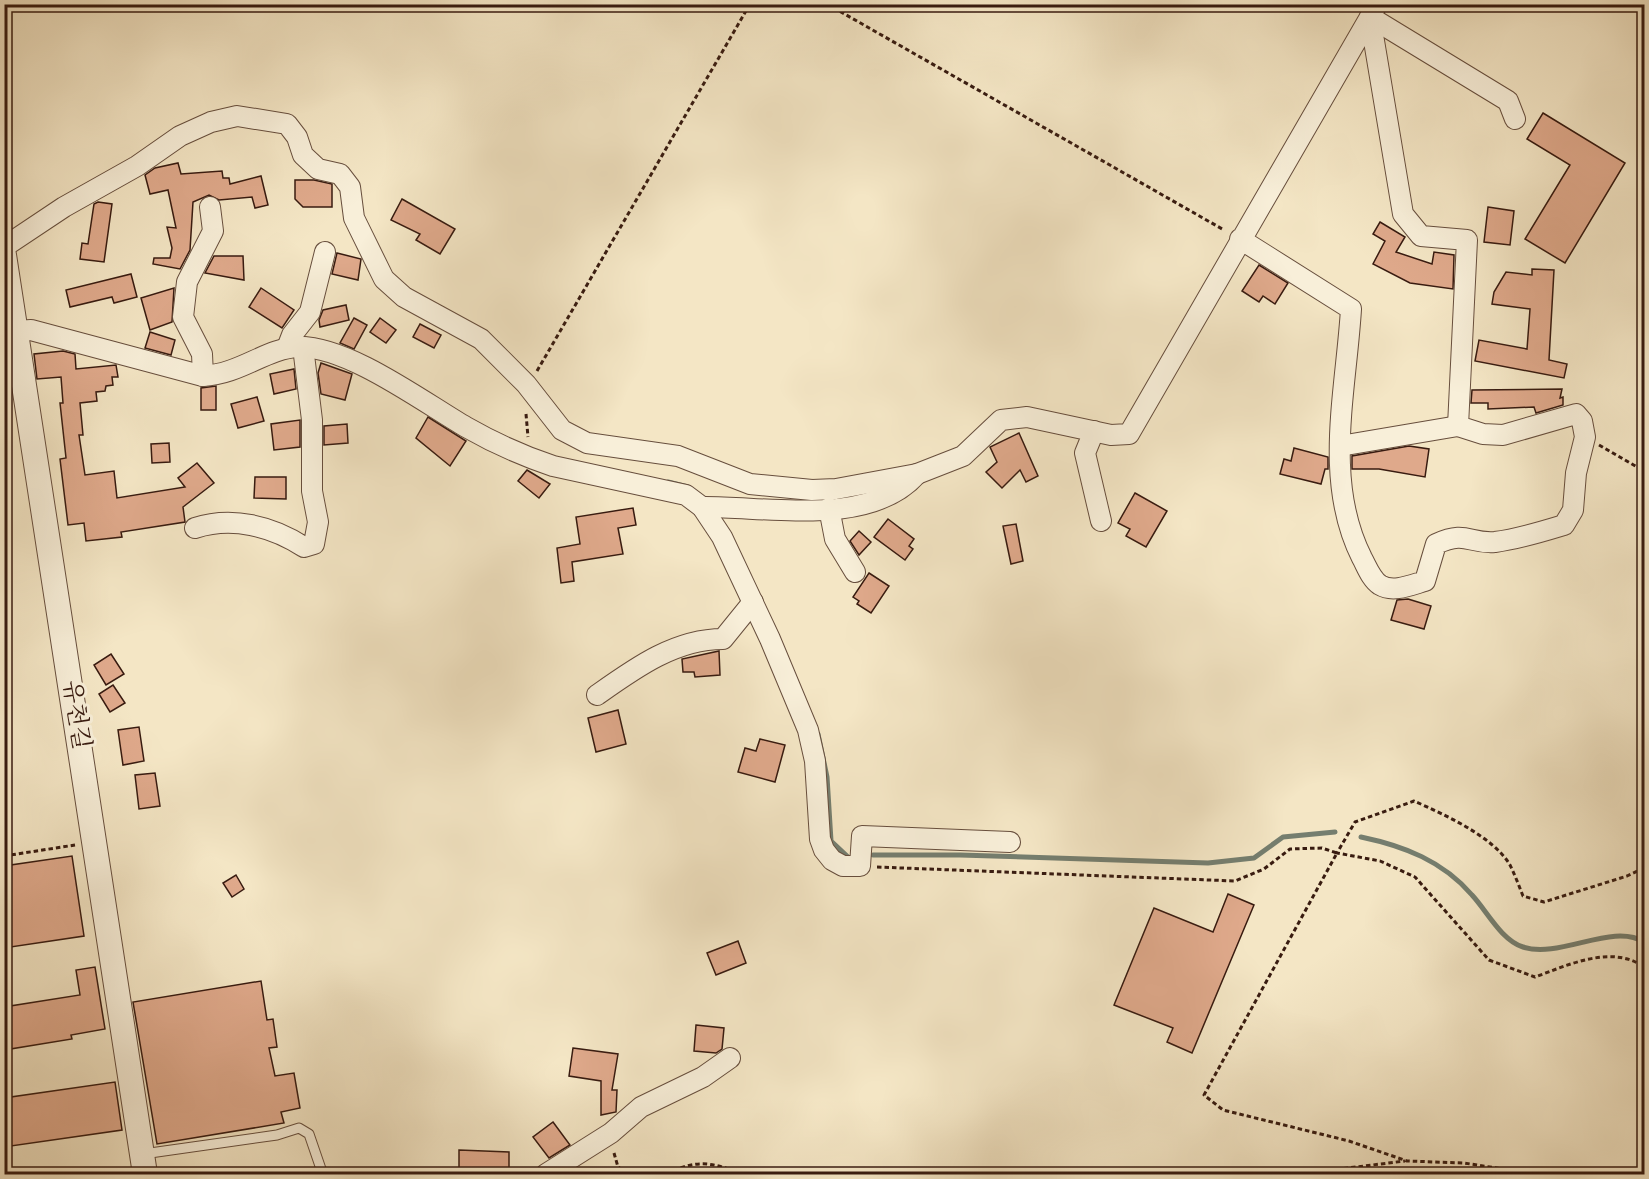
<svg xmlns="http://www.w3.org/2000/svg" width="1649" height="1179" viewBox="0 0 1649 1179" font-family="Vollkorn,'Noto Serif KR',serif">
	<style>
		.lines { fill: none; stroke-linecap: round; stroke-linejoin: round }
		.stream { stroke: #757e6f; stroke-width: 5 }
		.building { fill: #dfa98b; stroke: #381b10; stroke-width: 1.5 }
		.service-casing { stroke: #674e3d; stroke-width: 11 }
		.minor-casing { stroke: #674e3d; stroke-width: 22 }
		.tertiary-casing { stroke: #674e3d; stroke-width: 26 }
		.path { stroke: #381b10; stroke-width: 3; stroke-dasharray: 4.5 3; stroke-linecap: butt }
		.service { stroke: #f8efd9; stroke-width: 9 }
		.minor { stroke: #f8efd9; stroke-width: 20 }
		.tertiary { stroke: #f8efd9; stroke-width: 24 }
		.labels { text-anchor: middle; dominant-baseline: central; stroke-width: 6; stroke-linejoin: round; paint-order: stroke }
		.street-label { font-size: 24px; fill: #381b10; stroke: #f8efd9 }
	</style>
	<rect width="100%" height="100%" fill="#f4e6c5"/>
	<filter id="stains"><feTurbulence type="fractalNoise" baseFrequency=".00333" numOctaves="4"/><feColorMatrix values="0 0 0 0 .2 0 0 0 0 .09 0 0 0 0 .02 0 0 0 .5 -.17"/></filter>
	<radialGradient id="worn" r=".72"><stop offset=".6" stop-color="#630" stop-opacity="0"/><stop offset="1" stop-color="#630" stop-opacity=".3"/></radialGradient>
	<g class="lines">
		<!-- stream -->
		<g class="stream">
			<polyline points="668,482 688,487"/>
			<polyline points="818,734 827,777 831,841 848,857"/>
			<path d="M1361,837C1404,846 1443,861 1472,895C1487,911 1501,940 1523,947C1560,959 1613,922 1644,942"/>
			<polyline points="873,855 960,855 1208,863 1254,858 1283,837 1335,832"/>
		</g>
	</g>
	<!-- building -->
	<g class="building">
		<polygon points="1543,113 1625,163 1565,263 1525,239 1570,165 1527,139"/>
		<polygon points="178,163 181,174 222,171 223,178 229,178 230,184 261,176 268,205 255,208 252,197 219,200 209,195 193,202 190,250 180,269 153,264 154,258 170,258 172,248 167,227 176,228 168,190 150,194 145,175 155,168"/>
		<polygon points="295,180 314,180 332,184 332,207 303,207 295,199"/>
		<polygon points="402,199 455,229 440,254 416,240 420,234 391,220"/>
		<polygon points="98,202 112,204 104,262 80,259 82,243 88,244 94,204"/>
		<polygon points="1488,207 1514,211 1510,245 1484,242"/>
		<polygon points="1380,222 1405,237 1396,252 1432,264 1434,252 1454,255 1453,289 1410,283 1373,264 1385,241 1373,234"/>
		<polygon points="337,253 361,259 358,280 332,274"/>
		<polygon points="214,256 243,256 244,280 205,273"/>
		<polygon points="1259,265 1288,283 1275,304 1263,296 1259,302 1242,291"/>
		<polygon points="1532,269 1554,270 1549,360 1567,364 1564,378 1475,361 1479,340 1527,349 1530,309 1492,304 1494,292 1506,272 1532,275"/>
		<polygon points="131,274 137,297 114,303 112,297 70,307 66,290"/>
		<polygon points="174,288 172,322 150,330 141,298"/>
		<polygon points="261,288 294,310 282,328 249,307"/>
		<polygon points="346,305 349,320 320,327 319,320 323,310"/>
		<polygon points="354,318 367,325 354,349 340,343"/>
		<polygon points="380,318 396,330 386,343 370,332"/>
		<polygon points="420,324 441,335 434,348 413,337"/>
		<polygon points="150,332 175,340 171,355 145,348"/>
		<polygon points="63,351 75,354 76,369 116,365 118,377 112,377 113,385 106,386 105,391 96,392 97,401 80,403 83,435 79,435 85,475 114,471 117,498 185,487 178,478 197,463 214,483 183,507 185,522 121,532 122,537 86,541 84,523 68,525 60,459 66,458 60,403 63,403 61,377 37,379 34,354"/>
		<polygon points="321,363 352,374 345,400 321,394 318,373"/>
		<polygon points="294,369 296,389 274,394 270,374"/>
		<polygon points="216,386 216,410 201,410 201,388"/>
		<polygon points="1562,389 1560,398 1563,397 1563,405 1536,413 1534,407 1488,409 1488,403 1471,403 1472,390"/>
		<polygon points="257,397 264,421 238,428 231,404"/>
		<polygon points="428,417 466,441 450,466 416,438"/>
		<polygon points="300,420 300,447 274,450 271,424"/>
		<polygon points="347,424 348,443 324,445 324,426"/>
		<polygon points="1019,433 1038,476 1026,482 1020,470 1002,488 986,472 997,462 990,447"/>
		<polygon points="169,443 170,462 152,463 151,444"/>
		<polygon points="1409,446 1429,449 1425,477 1379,469 1352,469 1352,456"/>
		<polygon points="1294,448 1328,457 1328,469 1325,469 1321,484 1280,474 1284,459 1291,461"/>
		<polygon points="527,470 550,484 539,498 518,481"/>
		<polygon points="255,477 286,477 286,499 254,498"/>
		<polygon points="1135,493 1167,511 1146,547 1126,536 1130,529 1118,523"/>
		<polygon points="633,508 636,525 618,528 623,554 572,562 574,581 561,583 557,548 580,544 576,517"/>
		<polygon points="888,519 914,539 909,546 913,549 905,560 874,537"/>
		<polygon points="1016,524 1023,561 1011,564 1003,526"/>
		<polygon points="859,531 871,542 859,555 850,541"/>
		<polygon points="869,573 889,586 871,613 857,604 859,601 853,597"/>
		<polygon points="1408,599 1431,606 1424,629 1391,620 1397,600"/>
		<polygon points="719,651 720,675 695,677 694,672 683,672 682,659"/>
		<polygon points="111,654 124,674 106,685 94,665"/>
		<polygon points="113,685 125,703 110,712 99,694"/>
		<polygon points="618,710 626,744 596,752 588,718"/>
		<polygon points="139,727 144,761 123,765 118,730"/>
		<polygon points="760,739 785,745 775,782 738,772 745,748 756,751"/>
		<polygon points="155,773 160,806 139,809 135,775"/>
		<polygon points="72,856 84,936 4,948 4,866"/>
		<polygon points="236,875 244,889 232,897 223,883"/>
		<polygon points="1228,894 1254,905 1192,1053 1167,1042 1173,1028 1114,1005 1154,908 1213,932"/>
		<polygon points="738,941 746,963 716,975 707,953"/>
		<polygon points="95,967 105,1029 71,1035 72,1039 4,1050 4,1007 80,995 76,970"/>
		<polygon points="261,981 267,1020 273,1019 277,1047 269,1048 275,1076 294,1073 300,1108 281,1112 284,1123 157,1144 133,1002"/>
		<polygon points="696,1025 724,1028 722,1049 716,1053 694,1051"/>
		<polygon points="573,1048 618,1054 612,1090 617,1090 616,1112 601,1115 601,1081 569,1076"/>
		<polygon points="115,1082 122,1130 4,1147 4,1098"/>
		<polygon points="553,1122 570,1145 549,1158 533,1137"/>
		<polygon points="459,1150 509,1152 509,1169 494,1169 494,1174 459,1174"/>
	</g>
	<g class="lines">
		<!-- service casing -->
		<g class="service-casing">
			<polyline id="service" points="143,1154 277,1135 299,1128 309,1134 321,1169 325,1174"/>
		</g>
		<!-- minor casing -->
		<g class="minor-casing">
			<g id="minor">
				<polyline points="1377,4 1370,17 1508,101 1515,119"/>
				<path d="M4,247L64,207L137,166L180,136L211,122L237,116L287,124L297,137L303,155L318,169L340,174L350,187L354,218L384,279L404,297L481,339L526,384L562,430L587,443L678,456L750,484L812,490L836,489L917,474L963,456L1001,420L1027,417L1111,435L1129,434L1370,17L1403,214L1421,236L1467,240L1458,426L1483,434L1503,435L1576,414L1582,421L1585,437L1576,473L1573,510L1564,525C1541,532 1519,539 1495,542C1468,544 1467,530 1436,544L1425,581C1411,585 1393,593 1380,585C1371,579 1367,567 1362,558C1323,481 1346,392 1351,309L1240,239"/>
				<path d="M17,331L31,330L203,376C241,374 266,348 299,347C348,346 423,402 466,427C494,443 523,456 553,466L686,495L702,507L722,537L770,639L808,730L815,761L820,839L824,850L832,860L843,866H860L862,836L1010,842"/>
				<polyline points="287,348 292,335 310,312 325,252"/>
				<polyline points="203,376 202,354 183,317 187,282 213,231 210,207"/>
				<polyline points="1094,431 1085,453 1101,521"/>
				<polyline points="1340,446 1458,426"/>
				<path d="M702,507C766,506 870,528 917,474"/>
				<polyline points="829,508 835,539 855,572"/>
				<path d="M195,528C232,516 272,526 304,547L314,544L318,522L312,491V420L303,347"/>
				<path d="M597,695C635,668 675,639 723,639L753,602"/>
				<polyline points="546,1174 611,1133 641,1107 703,1077 730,1058"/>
			</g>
		</g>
		<!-- tertiary casing -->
		<g class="tertiary-casing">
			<polyline id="tertiary" points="4,255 145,1174"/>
		</g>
		<!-- path -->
		<g class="path">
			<polyline points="827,4 1224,230"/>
			<polyline points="537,371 750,4"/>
			<polyline points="526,414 528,437"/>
			<polyline points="1599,445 1644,471"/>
			<polyline points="4,856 75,845"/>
			<polyline points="877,867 1235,881 1264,869 1290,849 1322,848 1337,853 1204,1095 1223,1110 1349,1141 1407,1161 1464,1163 1535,1174"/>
			<path d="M1644,868L1627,876L1544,902L1523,896C1519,886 1515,875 1510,865C1493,836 1443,814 1414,801L1355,822L1337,853L1380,861L1415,877L1489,960L1535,977C1568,965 1612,944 1644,967"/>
			<polyline points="614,1153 618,1167 629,1174"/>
			<path d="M667,1174C695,1159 713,1162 741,1174"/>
			<polyline points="1299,1174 1405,1161"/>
		</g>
		<!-- service -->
		<use href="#service" class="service"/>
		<!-- minor -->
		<use href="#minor" class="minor"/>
		<!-- tertiary -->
		<use href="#tertiary" class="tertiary"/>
	</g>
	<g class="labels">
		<!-- street labels -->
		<g class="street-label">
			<text transform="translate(75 715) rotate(81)">유천길</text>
		</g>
	</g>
	<!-- margin -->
	<rect width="1649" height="1179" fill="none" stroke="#f4e6c5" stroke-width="24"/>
	<rect x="6" y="6" width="1637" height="1167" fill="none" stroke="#381b10" stroke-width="3"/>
	<rect x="12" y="12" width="1625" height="1155" fill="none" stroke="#381b10" stroke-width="1.5"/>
	<rect width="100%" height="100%" filter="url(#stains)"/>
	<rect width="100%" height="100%" fill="url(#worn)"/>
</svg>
